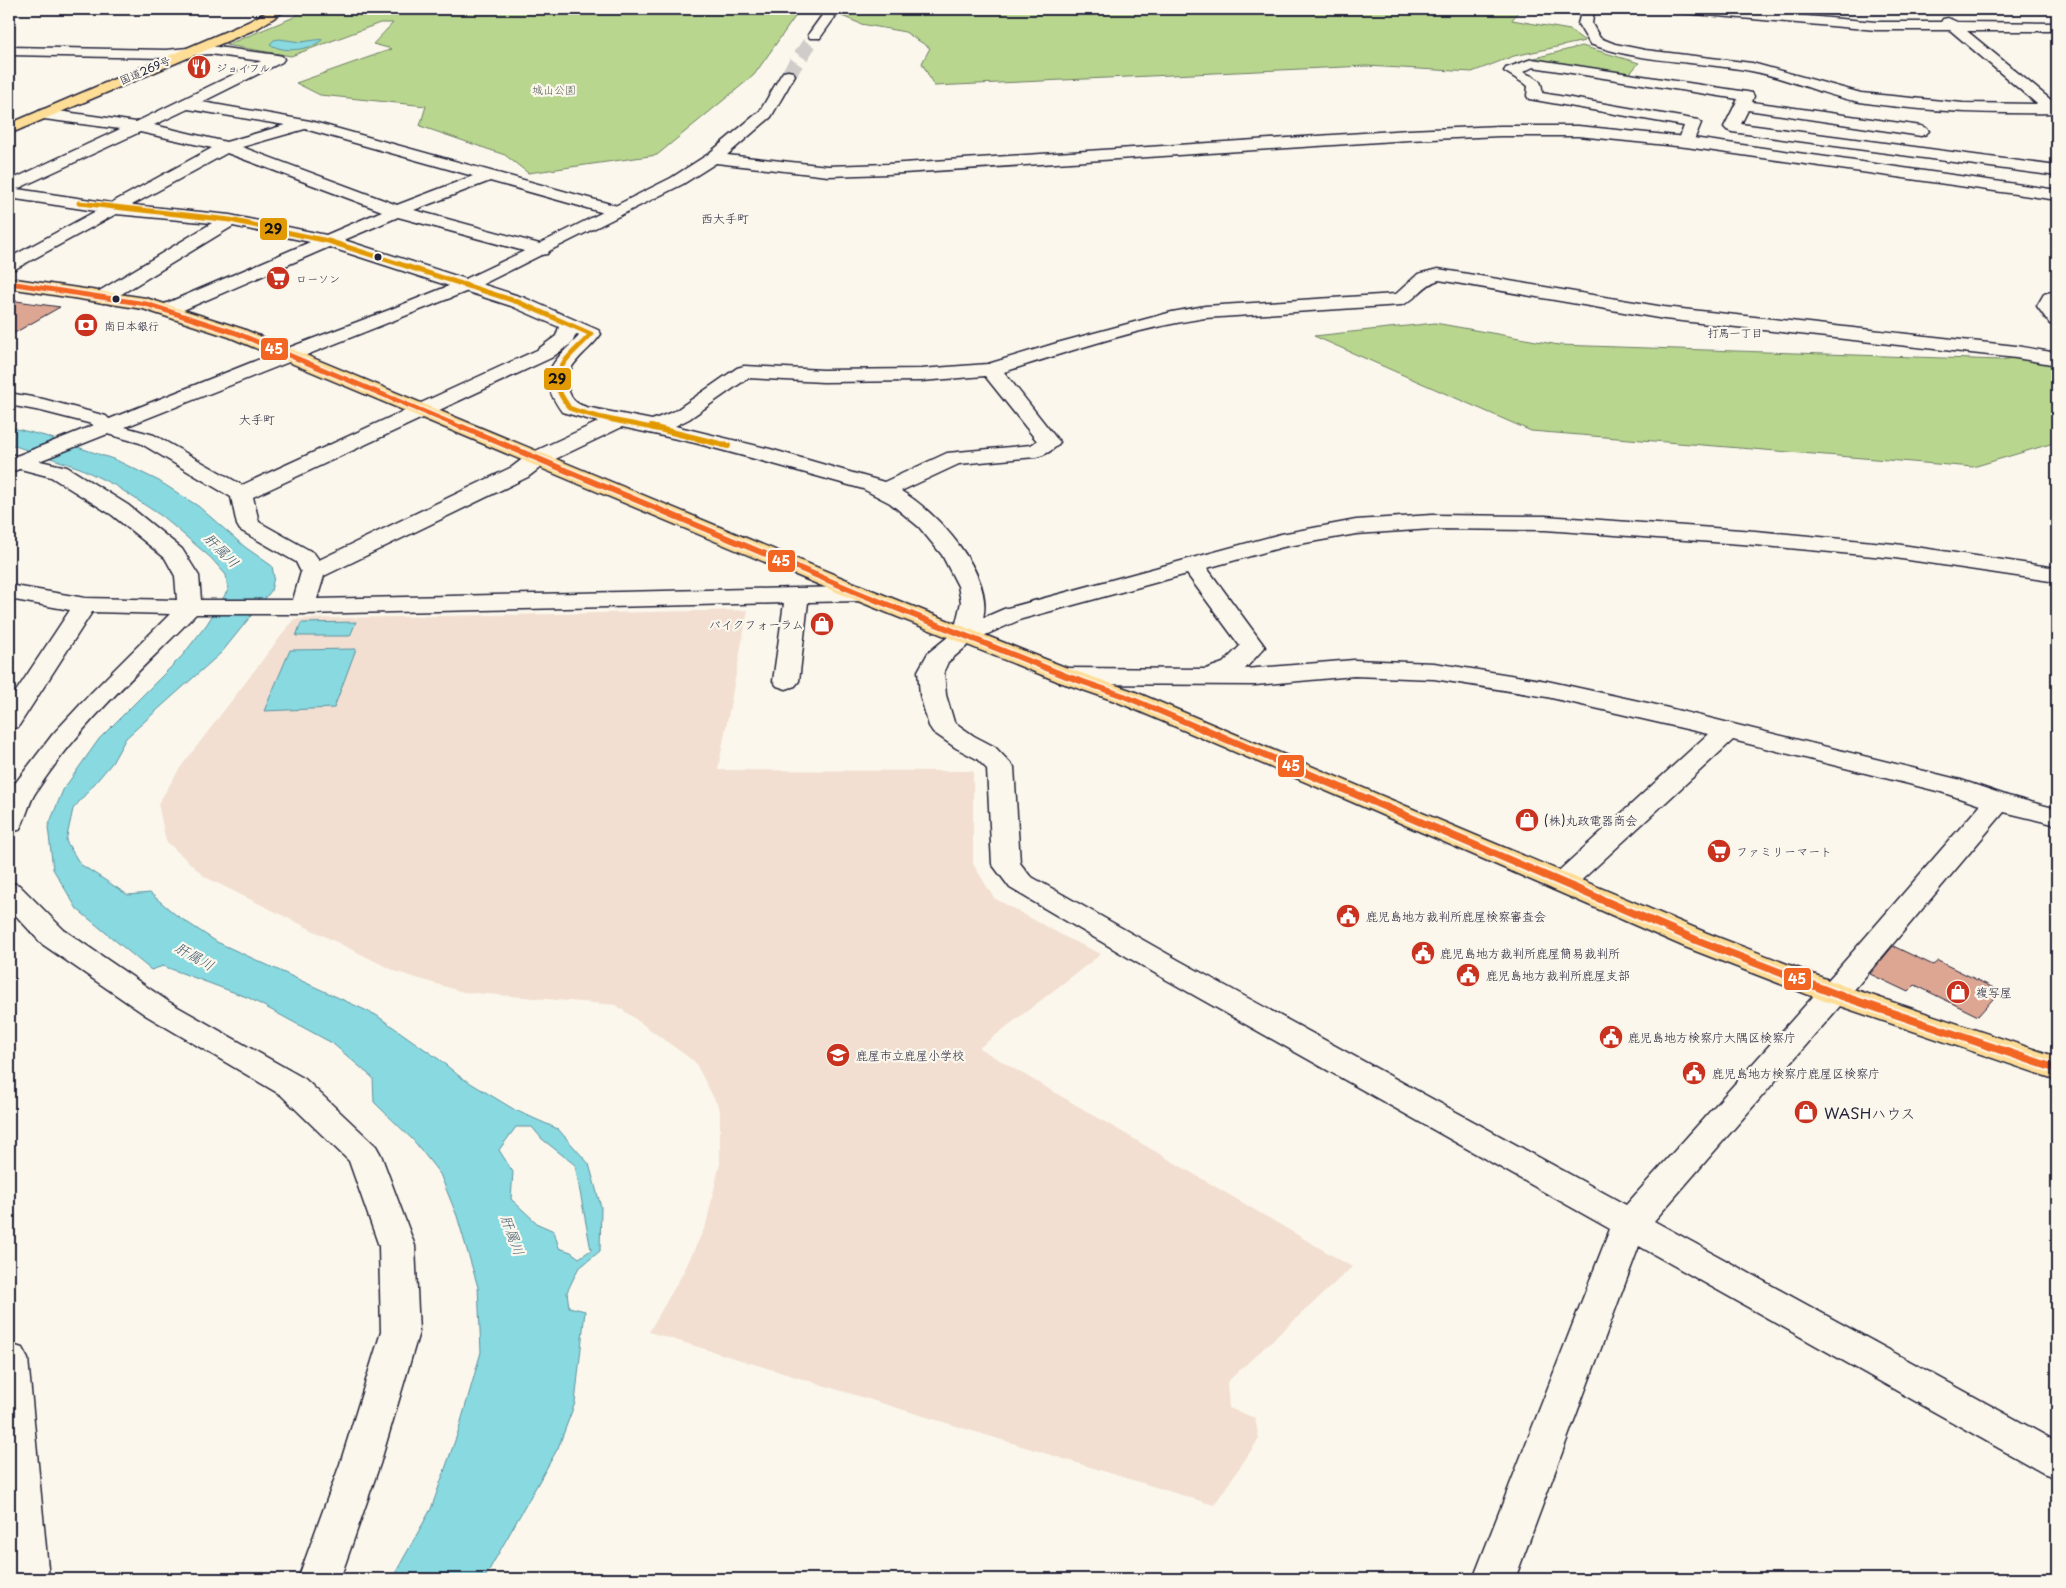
<svg xmlns="http://www.w3.org/2000/svg" width="2066" height="1588" viewBox="0 0 2066 1588" font-family="'Playpen Sans','Klee One',sans-serif">
	<style>
		.built { fill: #f2dfd1 }
		.green { fill: #b8d68e; stroke: #6d7c64 }
		.water { fill: #88d9e0; stroke: #5f909e; fill-rule: evenodd }
		.building { fill: #dca692; stroke: #22223b }
		.lines { fill: none; stroke-linecap: round; stroke-linejoin: round }
		.secondary-tunnel { stroke: #d0ccc9; stroke-width: 15; stroke-dasharray: 15 8; stroke-linecap: butt }
		.street-casing { stroke: #22223b; stroke-width: 3 }
		.secondary-casing { stroke: #22223b; stroke-width: 3 }
		.highway-casing { stroke: #22223b; stroke-width: 3 }
		.street { fill: #fbf7ec; fill-rule: evenodd }
		.secondary { fill: #fbf7ec; fill-rule: evenodd }
		.highway { fill: #fedd96; fill-rule: evenodd }
		.bus-1-far1-casing { stroke: #fbf7ec; stroke-width: 8 }
		.bus-1-casing { stroke: #fbf7ec; stroke-width: 9 }
		.bus-2-far2-casing { stroke: #fbf7ec; stroke-width: 8 }
		.bus-2-far1-casing { stroke: #fbf7ec; stroke-width: 9 }
		.bus-2-casing { stroke: #fbf7ec; stroke-width: 12 }
		.bus-1-far1 { stroke: #e29906; stroke-width: 5 }
		.bus-1 { stroke: #e29906; stroke-width: 6 }
		.bus-2-far2 { stroke: #f26522; stroke-width: 5 }
		.bus-2-far1 { stroke: #f26522; stroke-width: 6 }
		.bus-2 { stroke: #f26522; stroke-width: 8 }
		.bus-dot { fill: #22223b; stroke: #fbf7ec; stroke-width: 2 }
		.labels { text-anchor: middle; dominant-baseline: central; stroke-width: 4.5; stroke-linejoin: round; paint-order: stroke }
		.far-poi-label { font-size: 11px; fill: #22223b; stroke: #fbf7ec; text-anchor: start }
		.far-street-label { font-size: 11px; fill: #22223b; stroke: #fbf7ec }
		.far-park-label { font-size: 11px; fill: #4f5854; stroke: #fbf7ec }
		.far-neighbourhood-label { font-size: 11px; fill: #22223b; stroke: #fbf7ec }
		.far-quarter-label { font-size: 12px; fill: #22223b; stroke: #fbf7ec }
		.poi-label { font-size: 12px; fill: #22223b; stroke: #fbf7ec; text-anchor: start }
		.water-label { font-size: 14px; font-style: italic; fill: #41596d; stroke: #fbf7ec }
		.near-poi-label { font-size: 15px; fill: #22223b; stroke: #fbf7ec; text-anchor: start }
		.line-badge { stroke: #fbf7ec; stroke-width: 2 }
		.badge-label { font-size: 14px; text-anchor: middle; font-weight: bold; fill: #fff }
		.pale-badge-label { font-size: 14px; text-anchor: middle; font-weight: bold; fill: #111 }
	</style>
	<rect width="100%" height="100%" fill="#fbf7ec"/>
	<filter id="ink" filterUnits="userSpaceOnUse"><feTurbulence type="fractalNoise" baseFrequency=".02" numOctaves="2"/><feDisplacementMap in="SourceGraphic" scale="10" xChannelSelector="R" yChannelSelector="G"/><feConvolveMatrix kernelMatrix="1 2 1 2 8 2 1 2 1" color-interpolation-filters="sRGB"/></filter>
	<g filter="url(#ink)">
		<!-- built -->
		<polygon class="built" points="748,610 718,770 973,771 973,864 994,898 1067,938 1101,954 979,1048 1352,1267 1227,1382 1229,1408 1255,1418 1259,1439 1214,1505 649,1332 683,1273 706,1225 720,1163 720,1110 695,1062 616,1005 463,992 397,972 205,877 166,841 158,804 180,768 294,619"/>
		<!-- green -->
		<g class="green">
			<polygon points="306,9 787,9 797,14 754,75 657,155 528,173 505,155 420,126 426,106 320,95 296,83 392,49 373,44 393,23 380,23 291,56 226,45 292,18"/>
			<polygon points="825,9 1520,9 1512,20 1570,30 1585,41 1514,56 1472,72 1366,66 934,86 922,63 930,48 905,32 861,24"/>
			<polygon points="1582,46 1639,63 1625,79 1515,63"/>
			<polygon points="1435,323 1559,345 2002,360 2057,349 2057,442 1973,467 1531,431 1314,336"/>
		</g>
		<!-- water -->
		<g class="water">
			<path d="M279,39L301,42L323,39C312,50 283,54 270,44L274,40Z"/>
			<path d="M9,427L45,436L116,460L159,481L198,506L245,547L272,566L274,577L271,591L222,652L126,738L112,763L73,809L66,841L80,864L128,895L150,893L176,915L217,942L376,1015L440,1060L459,1076L515,1110L558,1129L589,1164L601,1207L600,1251L578,1269L567,1292L569,1307L585,1311L575,1403L558,1448L484,1579H392L431,1509L458,1432L481,1352L478,1287L457,1216L440,1174L414,1141L374,1102L373,1078L332,1043L249,998L163,966L151,970L77,909L53,869L48,827L63,790L99,739L182,656L207,624L228,590L226,575L211,558L163,517L116,486L80,468L9,444ZM516,1127H532L542,1139L575,1165L591,1250L579,1258L571,1252L559,1248L554,1231L538,1224L511,1199L513,1172L499,1150Z"/>
			<polygon points="356,622 350,636 296,636 301,623"/>
			<polygon points="356,649 334,708 264,711 290,650"/>
		</g>
		<!-- building -->
		<g class="building">
			<polygon points="9,300 60,307 9,336"/>
			<polygon points="1893,946 1933,965 1938,961 2000,991 1978,1016 1915,985 1908,992 1870,974"/>
		</g>
		<g class="lines">
			<!-- secondary-tunnel -->
			<g class="secondary-tunnel">
				<polyline points="828,17 835,9"/>
				<polyline points="788,75 815,35"/>
			</g>
			<!-- street casing -->
			<g class="street-casing">
				<g id="street">
					<path d="M1582,9H1594L1592,24L1600,38L1615,44L1645,50L1752,63L1861,93L1963,103L2037,104L1950,30H1876L1684,13L1677,9H1726L1876,22H1941L1943,19L1948,18L1957,22L2057,23V31H1967L2057,105V113C1992,114 1925,112 1860,102C1823,95 1788,78 1751,71C1697,61 1642,63 1590,44L1578,24Z"/>
					<path d="M210,46L277,55L282,56L284,59L282,62L202,102L310,121L621,207L623,211L621,215L615,216L490,181L414,210L547,246L550,250L547,254L541,255L535,254L398,217L344,240L525,298L598,330L601,334L598,338C586,354 559,369 569,392C573,401 577,404 586,407L652,420L675,411L737,368L744,366L823,370L921,369L988,364L1057,343L1172,312L1205,306L1396,294L1418,274L1438,269L1664,307L2016,346L2057,353V365L2016,358L1664,319L1439,280C1423,284 1416,301 1401,305L1205,318C1137,328 1070,351 1004,372L1056,438L1060,442C1054,450 1045,455 1036,457L959,464L901,491C936,511 994,574 983,618L1004,609L1281,534L1356,520L1432,515L1545,516L1755,531L1895,544L2057,568V582L1895,558L1755,545L1545,530L1432,529L1356,534L1283,547L1207,568L1265,647L1245,669L1354,660L1434,663L1547,681L1652,704L1961,780L2008,796L2057,809V825L2004,812L1859,984L1654,1221L2057,1442V1478L2043,1473L1639,1246L1515,1579H1473L1610,1229L1158,975L1010,888L992,864L987,769L977,759L956,748L933,732L929,726L920,695L918,671L928,653L954,632L961,602L958,586L942,555L919,527L890,503L863,489L777,465L695,443L622,427L545,464L528,477L324,576L317,599L797,588L861,587L869,589L873,594L869,599L861,601L808,602L799,681L795,686L786,689L777,686L773,681L784,603L303,614H196C140,671 77,727 34,795C28,806 26,819 19,830L9,832L10,790L53,734L92,692L170,614L92,612L18,727L9,729V702L70,610L9,599V585L85,598L177,600L175,576L165,558L112,515L51,477L9,466V454L67,467L128,505L182,549L199,576L201,600H293L301,572L296,562L240,530L237,525L231,497L140,443L100,432L92,424L41,411L9,405V393L43,399L106,416L114,424L154,435L242,485L537,350L556,336L559,327L511,306L329,247L174,314L167,316L160,314L158,310L160,306L310,242L233,226L110,301L103,303L96,301L94,297L96,293L212,223L116,214L15,269L9,270V258L96,211L9,198V181L120,129L44,119L39,117L36,114L39,111L44,109L136,122L261,61L210,54L166,58L9,55V47L166,50ZM188,109L285,125L226,142L154,125ZM305,129L473,176L397,205L242,147ZM140,132L212,148L111,203L17,189ZM227,153L382,211L326,235L230,215L132,205ZM576,334L579,336C551,365 535,374 562,412L598,422L529,454L512,467L319,560L314,553L259,522L253,497L551,358L572,343ZM985,376L1037,441L1031,445L947,453L884,482L770,449L675,426L689,419L748,378L823,382L921,381ZM1187,574L1240,646L1223,663L1206,669L1066,668L1057,671L1053,676L1057,681L1066,684L1255,685L1354,676L1434,679L1547,697L1708,734L1552,877L1547,883L1552,889L1562,892L1572,889L1733,740L1941,792L1980,805L1837,970L1626,1205L1180,961L1030,876L1020,863L1014,767L995,747L974,736L954,722L946,695L944,671L948,662L974,640L1022,619Z"/>
					<path d="M1532,59L1747,92L1752,93L1754,96L1752,102L1921,126L1926,128L1929,131L1926,134L1921,136L1748,110L1741,124L2057,166V176L1732,132L1727,130L1724,127L1738,99L1533,67L1523,72C1535,78 1543,78 1542,93L1698,120L1701,123L1692,145H1680L1678,142L1684,126L1529,99L1527,96L1528,86L1504,71L1506,68Z"/>
					<polygon points="2051,292 2057,293 2056,306 2057,308 2057,326 2050,324 2037,306 2044,294"/>
					<polygon points="9,882 19,885 64,930 169,1002 305,1079 376,1146 381,1155 415,1246 419,1332 380,1464 340,1579 298,1579 340,1464 381,1332 379,1246 349,1161 281,1095 147,1016 42,944 9,908"/>
					<polygon points="9,1344 22,1348 28,1359 49,1579 9,1579"/>
				</g>
			</g>
			<!-- secondary casing -->
			<g class="secondary-casing">
				<g id="secondary">
					<polygon points="828,13 835,17 820,38 810,38 808,35 810,32 823,14"/>
					<polygon points="788,71 793,72 795,75 771,117 727,155 828,166 888,164 1409,130 1500,126 1578,126 1686,137 2057,190 2057,200 1686,147 1578,136 1500,136 1409,140 888,174 828,176 716,163 683,184 473,289 9,473 9,459 280,351 389,310 461,281 535,246 671,178 707,155 760,111 781,75 783,72"/>
				</g>
			</g>
			<!-- highway casing -->
			<g class="highway-casing">
				<g id="highway">
					<polygon points="272,9 288,9 258,28 9,134 9,124 248,22"/>
					<polygon points="9,278 146,298 243,329 869,589 1075,671 1133,691 1707,933 1844,986 2057,1057 2057,1080 1822,1000 1685,947 1343,798 1115,701 1057,681 853,599 229,337 143,309 9,288"/>
				</g>
			</g>
			<!-- street -->
			<use href="#street" class="street"/>
			<!-- secondary -->
			<use href="#secondary" class="secondary"/>
			<!-- highway -->
			<use href="#highway" class="highway"/>
			<!-- bus-1-far1 casing -->
			<g class="bus-1-far1-casing">
				<path id="bus-1-far1" d="M79,203L230,220L328,241L518,302L591,334C578,350 550,366 559,390C561,397 566,402 569,408C597,419 627,422 656,429"/>
			</g>
			<!-- bus-1 casing -->
			<g class="bus-1-casing">
				<polyline id="bus-1" points="651,427 728,446"/>
			</g>
			<!-- bus-2-far2 casing -->
			<g class="bus-2-far2-casing">
				<polyline id="bus-2-far2" points="9,283 146,304 236,333 465,429"/>
			</g>
			<!-- bus-2-far1 casing -->
			<g class="bus-2-far1-casing">
				<polyline id="bus-2-far1" points="462,427 861,594 1066,676 1124,696 1204,730"/>
			</g>
			<!-- bus-2 casing -->
			<g class="bus-2-casing">
				<polyline id="bus-2" points="1201,728 1696,940 1833,993 2057,1069"/>
			</g>
			<!-- bus-1-far1 -->
			<use href="#bus-1-far1" class="bus-1-far1"/>
			<!-- bus-1 -->
			<use href="#bus-1" class="bus-1"/>
			<!-- bus-2-far2 -->
			<use href="#bus-2-far2" class="bus-2-far2"/>
			<!-- bus-2-far1 -->
			<use href="#bus-2-far1" class="bus-2-far1"/>
			<!-- bus-2 -->
			<use href="#bus-2" class="bus-2"/>
		</g>
	</g>
	<!-- icons -->
	<defs>
		<g id="restaurant-disc" transform="scale(1.25)"><circle r="9.5" fill="#c8321e" stroke="#fbf7ec"/><path d="M-5-6h1v4h1v-4h1v4h1v-4h1v5L-1.5 .5V6h-2V.5L-5-1ZM5-6V6H3V1.5H1.5Q1.5-4 5-6Z" fill="#fff"/></g>
		<g id="supermarket-disc" transform="scale(1.25)"><circle r="9.5" fill="#c8321e" stroke="#fbf7ec"/><path d="M-6-5.5h2.5l.6 2H6L4.5 2H-2.5L-4.4-4H-6ZM-1.5 3.2a1.3 1.3 0 1 0 .1 0ZM3 3.2a1.3 1.3 0 1 0 .1 0Z" fill="#fff"/></g>
		<g id="bank-disc" transform="scale(1.25)"><circle r="9.5" fill="#c8321e" stroke="#fbf7ec"/><path d="M-6-4H6V4H-6ZM0-2.3a2.3 2.3 0 1 0 0 4.6a2.3 2.3 0 1 0 0-4.6Z" fill="#fff"/></g>
		<g id="shop-disc" transform="scale(1.25)"><circle r="9.5" fill="#c8321e" stroke="#fbf7ec"/><path d="M-5-2.5h2.3a2.7 3.5 0 0 1 5.4 0H5L5.5 6h-11ZM-1.5-2.5h3a1.5 2.3 0 0 0-3 0Z" fill="#fff"/></g>
		<g id="civic-disc" transform="scale(1.25)"><circle r="9.5" fill="#c8321e" stroke="#fbf7ec"/><path d="M-.6-6.5H3V-4.5H.6V-3L4-1V1h2V6H-6V1h2V-1L-.6-3ZM-1.2 2.5V6h2.4V2.5Z" fill="#fff"/></g>
		<g id="school-disc" transform="scale(1.25)"><circle r="9.5" fill="#c8321e" stroke="#fbf7ec"/><path d="M0-5L7-2L0 1L-7-2ZM-4 1L0 2.5L4 1V4Q0 6-4 4Z" fill="#fff"/></g>
	</defs>
	<g fill-rule="evenodd">
		<use href="#restaurant-disc" x="199" y="67"/>
		<use href="#supermarket-disc" x="278" y="278"/>
		<use href="#bank-disc" x="86" y="325"/>
		<use href="#shop-disc" x="822" y="624"/>
		<use href="#shop-disc" x="1527" y="820"/>
		<use href="#supermarket-disc" x="1719" y="851"/>
		<use href="#civic-disc" x="1348" y="916"/>
		<use href="#civic-disc" x="1423" y="953"/>
		<use href="#civic-disc" x="1468" y="975"/>
		<use href="#shop-disc" x="1958" y="992"/>
		<use href="#civic-disc" x="1611" y="1037"/>
		<use href="#school-disc" x="838" y="1055"/>
		<use href="#civic-disc" x="1694" y="1073"/>
		<use href="#shop-disc" x="1806" y="1112"/>
	</g>
	<!-- markers -->
	<g class="bus-dot">
		<circle cx="378" cy="257" r="4.5"/>
		<circle cx="116" cy="299" r="4.5"/>
	</g>
	<g class="labels">
		<!-- far-poi labels -->
		<g class="far-poi-label">
			<text x="216" y="67">ジョイフル</text>
			<text x="296" y="278">ローソン</text>
			<text x="104" y="325">南日本銀行</text>
		</g>
		<!-- far-street labels -->
		<g class="far-street-label">
			<text transform="translate(145 70) rotate(-23)">国道269号</text>
		</g>
		<!-- far-park labels -->
		<g class="far-park-label">
			<text x="554" y="89">城山公園</text>
		</g>
		<!-- far-neighbourhood labels -->
		<g class="far-neighbourhood-label">
			<text x="1735" y="332">打馬一丁目</text>
		</g>
		<!-- far-quarter labels -->
		<g class="far-quarter-label">
			<text x="725" y="218">西大手町</text>
			<text x="257" y="419">大手町</text>
		</g>
		<!-- poi labels -->
		<g class="poi-label">
			<text x="804" y="624" text-anchor="end">バイクフォーラム</text>
			<text x="1544" y="820">(株)丸政電器商会</text>
			<text x="1736" y="851">ファミリーマート</text>
			<text x="1366" y="916">鹿児島地方裁判所鹿屋検察審査会</text>
			<text x="1440" y="953">鹿児島地方裁判所鹿屋簡易裁判所</text>
			<text x="1486" y="975">鹿児島地方裁判所鹿屋支部</text>
			<text x="1976" y="992">複写屋</text>
			<text x="1628" y="1037">鹿児島地方検察庁大隅区検察庁</text>
			<text x="856" y="1055">鹿屋市立鹿屋小学校</text>
			<text x="1712" y="1073">鹿児島地方検察庁鹿屋区検察庁</text>
		</g>
		<!-- water labels -->
		<g class="water-label">
			<text transform="translate(222 550) rotate(45)">肝属川</text>
			<text transform="translate(195 956) rotate(30)">肝属川</text>
			<text transform="translate(513 1235) rotate(70)">肝属川</text>
		</g>
		<!-- near-poi labels -->
		<g class="near-poi-label">
			<text x="1824" y="1112">WASHハウス</text>
		</g>
	</g>
	<g class="line-badge">
		<rect x="259" y="217" width="29" height="24" rx="5" fill="#e29906"/>
		<rect x="260" y="337" width="29" height="24" rx="5" fill="#f26522"/>
		<rect x="543" y="367" width="29" height="24" rx="5" fill="#e29906"/>
		<rect x="767" y="549" width="29" height="24" rx="5" fill="#f26522"/>
		<rect x="1277" y="754" width="28" height="24" rx="5" fill="#f26522"/>
		<rect x="1783" y="967" width="29" height="24" rx="5" fill="#f26522"/>
	</g>
	<g class="badge-label">
		<text x="274" y="354">45</text>
		<text x="781" y="566">45</text>
		<text x="1291" y="771">45</text>
		<text x="1797" y="984">45</text>
	</g>
	<g class="pale-badge-label">
		<text x="273" y="234">29</text>
		<text x="557" y="384">29</text>
	</g>
	<!-- margin -->
	<rect width="2066" height="1588" fill="none" stroke="#fbf7ec" stroke-width="30"/>
	<rect x="15" y="15" width="2036" height="1558" fill="none" stroke="#22223b" stroke-width="2" filter="url(#ink)"/>
</svg>
